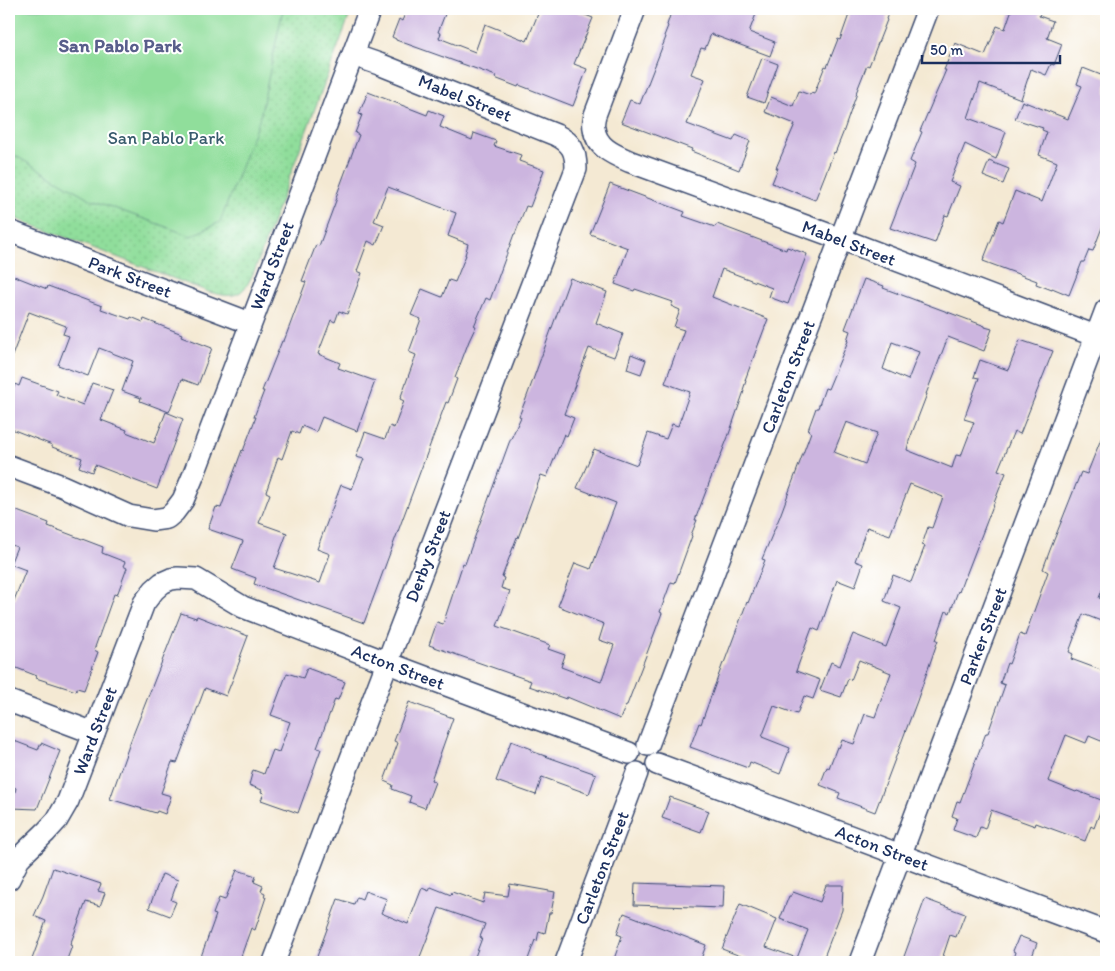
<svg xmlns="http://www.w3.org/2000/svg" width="1115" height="971" viewBox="0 0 1115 971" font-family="Itim,sans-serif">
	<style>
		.park { fill: url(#park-dots); stroke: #56867c }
		.garden { fill: #90de9b; stroke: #56867c }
		.building { fill: #ccb5df; fill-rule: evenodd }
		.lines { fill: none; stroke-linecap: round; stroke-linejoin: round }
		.street-casing { stroke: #3c4b70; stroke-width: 24 }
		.street { stroke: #fff; stroke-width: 21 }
		.labels { text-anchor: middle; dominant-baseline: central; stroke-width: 4; stroke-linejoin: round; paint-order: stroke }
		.street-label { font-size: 18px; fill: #1b2f5e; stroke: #fff }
		.park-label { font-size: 18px; fill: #385b6d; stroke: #fff }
		.neighbourhood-label { font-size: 19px; font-weight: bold; fill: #595e8b; stroke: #fff }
	</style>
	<defs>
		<pattern id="park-dots" width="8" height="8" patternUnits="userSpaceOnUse" patternTransform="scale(1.25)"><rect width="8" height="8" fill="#90de9b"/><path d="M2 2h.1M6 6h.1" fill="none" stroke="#7cbf88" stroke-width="1.8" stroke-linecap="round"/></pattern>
	</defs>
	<rect width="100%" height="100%" fill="#fff"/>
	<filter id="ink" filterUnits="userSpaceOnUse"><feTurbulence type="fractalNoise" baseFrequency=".02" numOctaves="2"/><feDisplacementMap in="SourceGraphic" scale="10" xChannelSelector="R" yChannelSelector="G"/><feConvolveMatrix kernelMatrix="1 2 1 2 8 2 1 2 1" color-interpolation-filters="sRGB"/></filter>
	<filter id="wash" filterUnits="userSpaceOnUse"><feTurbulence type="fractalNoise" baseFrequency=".0096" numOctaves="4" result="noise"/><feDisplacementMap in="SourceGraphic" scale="20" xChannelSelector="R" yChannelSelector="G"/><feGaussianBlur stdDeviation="1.12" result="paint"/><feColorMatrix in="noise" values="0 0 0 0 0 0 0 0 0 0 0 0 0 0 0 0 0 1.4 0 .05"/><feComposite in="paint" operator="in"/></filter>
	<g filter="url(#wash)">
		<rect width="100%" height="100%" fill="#f4e9d3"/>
		<!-- park -->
		<path class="park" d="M9,9H352L256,267C244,295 238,300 209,292L9,216Z"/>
		<!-- garden -->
		<polygon class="garden" points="9,9 283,9 260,117 220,222 191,236 92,200 9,152"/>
		<g id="blocks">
			<!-- building -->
			<g class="building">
				<polygon points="407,9 447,9 438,32 441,33 439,38 475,52 485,24 527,41 540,9 570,9 593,18 574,64 587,69 573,106 519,85 518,87 495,78 496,76 396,40 396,39 392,37 399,19 402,21"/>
				<polygon points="672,9 758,9 749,32 775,42 770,56 711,34 705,49 701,48 691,74 705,79 687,124 733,141 736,135 750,141 739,170 691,151 692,149 621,122 630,100 640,104 666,37 664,36 668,26 667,25"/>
				<polygon points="851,9 890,9 886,19 887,20 869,66 867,65 856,93 857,93 843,133 835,153 834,152 815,200 772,183 778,168 776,168 795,124 765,112 771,97 793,106 799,91 810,95 811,93 814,94 825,66 827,67 838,39 840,40"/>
				<polygon points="1012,9 1042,9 1039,16 1053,21 1047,38 1062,44 1054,65 1051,64 1046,75 1031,69 1021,99 980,83 968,118 1006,132 996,159 965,144 950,182 960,186 948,216 945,215 935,243 890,228 915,164 910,161 922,132 920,131 946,70 944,70 955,43 985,55 997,26 1005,29"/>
				<polygon points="762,58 778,64 764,103 747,97"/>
				<polygon points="1083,68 1106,77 1106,217 1093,251 1089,250 1084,262 1082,262 1069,295 1052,288 1052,290 1036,284 1037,281 983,261 999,220 1003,222 1015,191 1042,202 1057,162 1039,155 1047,132 1042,130 1043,128 1015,119 1022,101 1068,119 1082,86 1077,84"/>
				<path d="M368,92L427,115L429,110L444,116L440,127L472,140L474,133L496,141L494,146L521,155L519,161L544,170L530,207L526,206L515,234H514L490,300L486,298L474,326H476L469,341L455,378L457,379L448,403L446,402L364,623L254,584L256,578L232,569L243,541L208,529L216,507L221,508L242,450L243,451L256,417H254L264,391H262L282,341H284L306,282L302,281L316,245L319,246L337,198L336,197L346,170L359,135L355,133L362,115L359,114ZM388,187L456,213L448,236L468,244L465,255H466L455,282L449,280L442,297L422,289L411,315L421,319L409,352L416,355L400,399L404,401L394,428L390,426L385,439L365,432L356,457L364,459L352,489L341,485L317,549L330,554L320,583L274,568L287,533L259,523L270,494L266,492L278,457L282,459L292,431L299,434L302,426L316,432L322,417L357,431L375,381L338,368L340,363L318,354L331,320L335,322L339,311L347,314L362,273L357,271L368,241L376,245L384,225L374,221Z"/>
				<polygon points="989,161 1009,169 1003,184 983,176"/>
				<polygon points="610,184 685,212 683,216 715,227 717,224 786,250 787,247 807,254 788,304 769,297 772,288 722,269 712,297 768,319 745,380 746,381 743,390 744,391 728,437 717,465 716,465 695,520 697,520 691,535 692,536 675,583 671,582 660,612 662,613 647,653 627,705 626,705 620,719 567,697 566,699 529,686 531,681 429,645 437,622 443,624 463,563 465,564 509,443 521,417 519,416 526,399 570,278 607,292 596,323 623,334 614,357 589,348 564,414 574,418 567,436 564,434 547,477 541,475 518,538 517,537 502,577 504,578 501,588 510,591 497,626 550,645 548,649 565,655 561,667 601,682 614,645 599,640 604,624 558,606 575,563 591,569 616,503 577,488 594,449 637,465 648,433 666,439 672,424 678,426 690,392 665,383 684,330 674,327 680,310 671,306 673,302 635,289 634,291 615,284 628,248 590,234"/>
				<polygon points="9,274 47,289 48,286 102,306 101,309 130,319 131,317 143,322 144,319 182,334 181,336 212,348 198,385 182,379 169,412 140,401 141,398 122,391 133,361 99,348 88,376 58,365 69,336 63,334 66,326 29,312 10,361 9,361"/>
				<path d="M864,279L884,286L883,288L985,326V327L992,329L984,351L948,337L926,394H927L909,441L907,450L952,468L956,455L961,456L974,422L964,419L979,378L974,377L980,360L1008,370L1020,340L1053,351L1020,434L1014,431L998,470L1006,473L999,490L965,578H964L959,592L958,591L950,613L946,611L936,640H938L917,701L875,812L838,798L840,793L820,785L827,767L829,768L837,747L839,748L842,740L854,744L865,714L875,717L891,673L859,660L851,680L848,679L841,697L820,690L831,662L840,666L853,634L886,647L901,608L884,601L893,575L911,582L925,546L922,545L928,527L932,528L943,497L910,484L890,535L867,527L855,561L863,564L855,587L837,580L819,631L812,628L796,671L820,680L813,699L804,696L797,714L774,706L762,737L790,748L780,774L750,762L748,768L690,747L699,723L701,724L723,663H724L747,602L748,603L765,560L762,559L780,516L811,432L808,430L816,408H818L825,388L828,389L848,341L847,340L850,331L845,329ZM892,342L919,352L908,380L883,369ZM846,422L877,433L865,464L834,452Z"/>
				<polygon points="631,354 646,360 641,374 627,369"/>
				<polygon points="22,378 58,391 56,395 83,405 92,383 113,390 101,420 127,430 126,432 154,443 166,412 183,419 157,489 95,465 92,472 79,467 82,458 52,447 52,445 9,428 9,402 15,384 19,386"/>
				<polygon points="1105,429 1106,429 1106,580 1099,598 1106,601 1106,623 1083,614 1069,652 1073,654 1071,659 1106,672 1106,743 1089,736 1086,743 1066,735 1048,781 1076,792 1077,791 1104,801 1094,828 1091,826 1085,841 1036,823 1035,826 991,810 985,829 980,827 976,838 953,830 957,818 952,816 957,801 960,802 986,733 988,733 1005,685 1000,683 1007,663 1009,664 1020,634 1025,636 1048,572 1043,569 1050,550 1081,472 1087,474"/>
				<polygon points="9,508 49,523 48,526 103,547 102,553 125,562 123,566 127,568 117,595 114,594 94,650 98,652 84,690 77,688 76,691 36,678 37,676 9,665 9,613 26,570 10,564 17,547 9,544"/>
				<polygon points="181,613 196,618 197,616 248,636 239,660 240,660 234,676 226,696 205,688 177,763 172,762 161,793 171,796 165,814 157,811 156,813 110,799 131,740"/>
				<polygon points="307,668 345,682 338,700 335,699 317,748 321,749 298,813 261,800 264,793 261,792 262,790 249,785 253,770 264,774 273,750 279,752 290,722 271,715 287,673 303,678"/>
				<polygon points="409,702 453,718 431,780 435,782 425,808 409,802 411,796 392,789 393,785 384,781 398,743 394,741"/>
				<polygon points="9,739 38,750 41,743 60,751 37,809 11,808 16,788 9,785"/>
				<polygon points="511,741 532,749 531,751 596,774 589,794 542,777 536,795 496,781"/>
				<polygon points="670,797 709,811 701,832 662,818"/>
				<polygon points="53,868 101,884 98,891 105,893 100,906 86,902 70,945 72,946 66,962 31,962 46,921 34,916 43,896"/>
				<polygon points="237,870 256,876 254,882 263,886 261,891 265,893 264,897 266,897 255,930 251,928 239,962 199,962 216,915 213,914 219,898 225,900"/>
				<polygon points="162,874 178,880 171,900 176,902 170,916 149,908"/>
				<polygon points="635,883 724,886 723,908 634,905"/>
				<polygon points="510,884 555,892 551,913 549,913 545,933 539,931 537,941 535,940 527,962 473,962 482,938 480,937 485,924 439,908 418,962 315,962 338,899 354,904 357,897 362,899 365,891 387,899 381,913 408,924 422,888 429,891 431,887 451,895 452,892 483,903 485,893 508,896"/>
				<polygon points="826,885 843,885 842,910 822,962 756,962 722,949 740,904 777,919 766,947 797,958 808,930 780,919 789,896 791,896 793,892 820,902"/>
				<polygon points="925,899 965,914 956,937 950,935 941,962 902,962"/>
				<polygon points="624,913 706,945 700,962 613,962 622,936 617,934"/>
				<polygon points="1019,936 1037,943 1030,962 1023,962 1013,959 1015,952 1013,951"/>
			</g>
		</g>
	</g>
	<g filter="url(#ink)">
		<use href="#blocks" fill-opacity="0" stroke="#3c4b70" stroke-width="1"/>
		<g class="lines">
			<!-- street casing -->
			<g class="street-casing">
				<g id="street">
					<path d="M635,9L595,115C594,119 593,124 594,128C596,148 615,155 631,162L841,239L1106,340"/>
					<polyline points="9,231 250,323"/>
					<polyline points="9,466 62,486 129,516 153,520 167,518 174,512 183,500 194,474 370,9"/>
					<polyline points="9,701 94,733"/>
					<polyline points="648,745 928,9"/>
					<polyline points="657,764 1106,932"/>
					<polyline points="9,879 20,857 46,832 57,820 68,801 144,603 154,590 162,583 171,579 178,578 196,579 243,607 409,671 629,753"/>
					<path d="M274,962L387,663L576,169C576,151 572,143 556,135L379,64L353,55"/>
					<polyline points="566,962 637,773"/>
					<polyline points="860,962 1106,310"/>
				</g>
			</g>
			<!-- street -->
			<use href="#street" class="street"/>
		</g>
	</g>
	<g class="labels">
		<!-- street labels -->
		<g class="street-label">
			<text transform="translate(465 98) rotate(22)">Mabel Street</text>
			<text transform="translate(849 243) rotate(21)">Mabel Street</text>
			<text transform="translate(272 266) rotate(-69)">Ward Street</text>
			<text transform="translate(130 277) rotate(21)">Park Street</text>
			<text transform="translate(788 377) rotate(-69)">Carleton Street</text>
			<text transform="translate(428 556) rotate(-69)">Derby Street</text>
			<text transform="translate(983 636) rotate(-69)">Parker Street</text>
			<text transform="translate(398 667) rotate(21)">Acton Street</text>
			<text transform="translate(95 731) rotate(-69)">Ward Street</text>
			<text transform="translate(882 848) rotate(21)">Acton Street</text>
			<text transform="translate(602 868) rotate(-69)">Carleton Street</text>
		</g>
		<!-- park labels -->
		<g class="park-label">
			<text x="166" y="138">San Pablo Park</text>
		</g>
		<!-- neighbourhood labels -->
		<g class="neighbourhood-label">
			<text x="120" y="45">San Pablo Park</text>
		</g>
	</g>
	<!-- margin -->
	<rect width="1115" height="971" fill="none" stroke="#fff" stroke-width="30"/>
	<!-- scale -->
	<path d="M922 55v8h138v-8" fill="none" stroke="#1b2f5e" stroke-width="2.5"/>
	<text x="930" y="55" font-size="15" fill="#1b2f5e" stroke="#ffffff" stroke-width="4" paint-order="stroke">50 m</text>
</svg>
